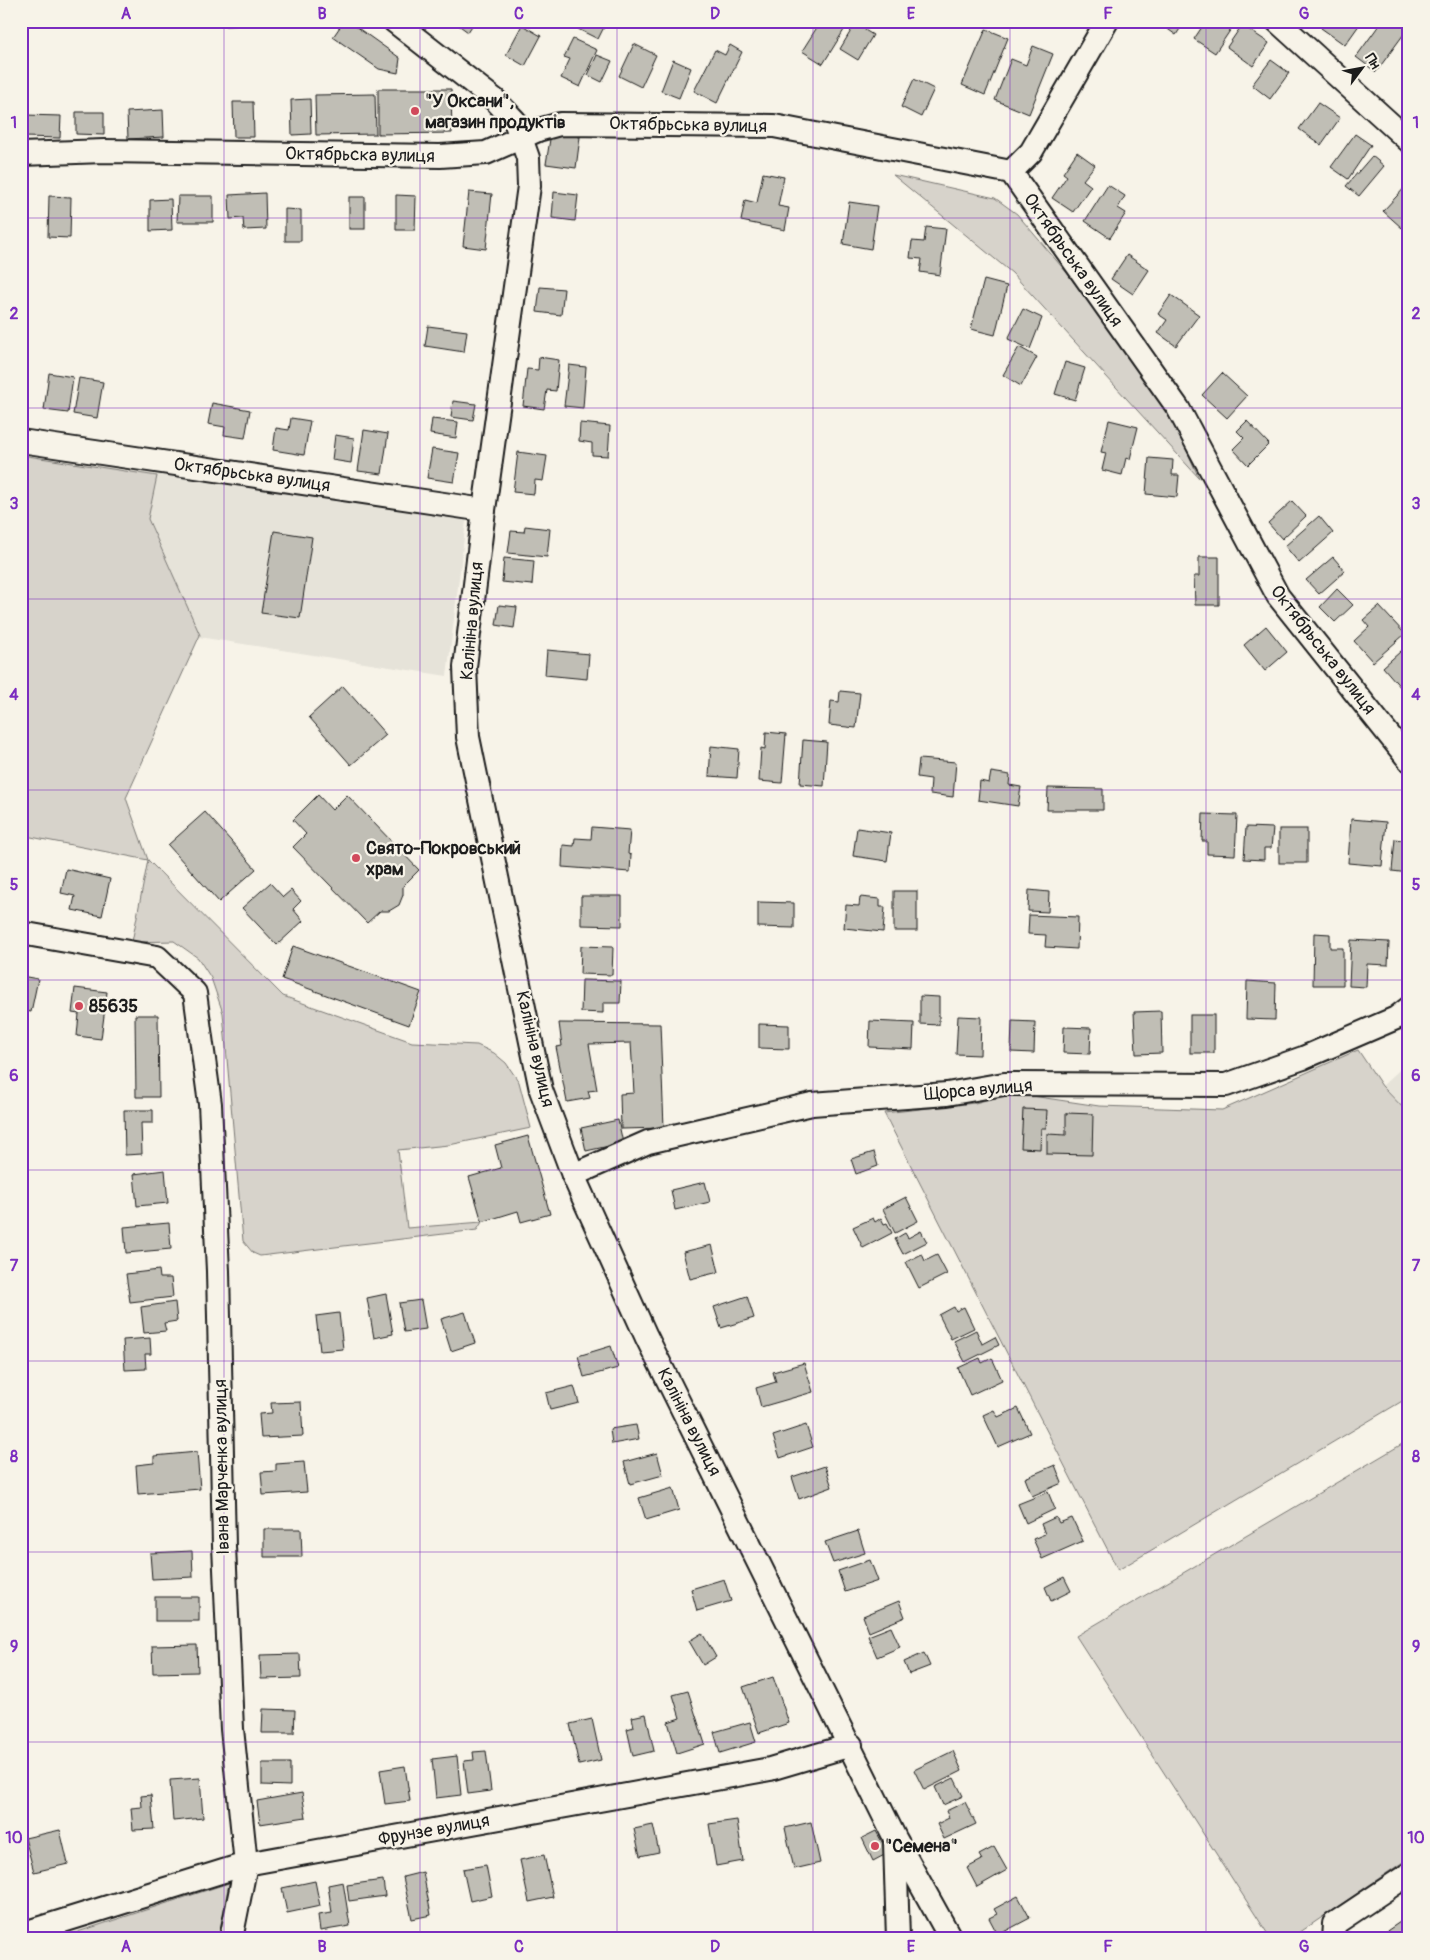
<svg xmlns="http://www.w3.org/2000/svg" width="1430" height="1960" viewBox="0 0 1430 1960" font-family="Pangolin,sans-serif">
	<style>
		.built { fill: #e6e3d9 }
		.green { fill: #d7d3cb; stroke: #7a7874 }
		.building { fill: #c0beb5; stroke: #1c1c1c }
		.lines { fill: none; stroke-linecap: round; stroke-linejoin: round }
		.minor-casing { stroke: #1c1c1c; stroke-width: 26 }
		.minor { stroke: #f7f3e8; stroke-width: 22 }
		.grid { fill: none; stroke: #7b2cbf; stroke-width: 1; stroke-opacity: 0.55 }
		.poi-dot { fill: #d1495b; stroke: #f7f3e8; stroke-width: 2 }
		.labels { text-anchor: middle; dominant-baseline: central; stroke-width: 4.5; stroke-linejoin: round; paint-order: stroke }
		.poi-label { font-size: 18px; font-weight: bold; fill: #1c1c1c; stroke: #f7f3e8; text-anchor: start }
		.street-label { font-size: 18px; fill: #1c1c1c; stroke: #f7f3e8 }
		.neatline { fill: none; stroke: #7b2cbf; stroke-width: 2 }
		.grid-label { font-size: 16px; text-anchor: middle; font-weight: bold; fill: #7b2cbf }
	</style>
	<rect width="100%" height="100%" fill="#f7f3e8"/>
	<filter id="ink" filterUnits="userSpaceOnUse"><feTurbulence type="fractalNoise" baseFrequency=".02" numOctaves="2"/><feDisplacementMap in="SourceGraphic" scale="10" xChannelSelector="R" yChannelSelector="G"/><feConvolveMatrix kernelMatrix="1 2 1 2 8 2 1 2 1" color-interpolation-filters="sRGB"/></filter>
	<g filter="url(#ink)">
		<!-- built -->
		<g class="built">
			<polygon points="156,472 467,513 447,676 199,637 148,518"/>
			<polygon points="1409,1061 1409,1114 1382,1086"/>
		</g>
		<!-- green -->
		<g class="green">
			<polygon points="893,175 995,198 1017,214 1067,273 1171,415 1199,478 1012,273"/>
			<polygon points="21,455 157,476 148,519 200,635 126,798 148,860 283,996 412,1042 477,1045 494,1053 506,1063 519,1082 531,1128 449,1145 398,1150 407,1228 482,1222 477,1230 260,1256 253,1253 243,1241 223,1013 211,978 198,958 174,941 132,942 148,860 21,835"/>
			<polygon points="1358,1050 1382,1086 1409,1114 1409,1397 1118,1570 884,1113 975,1103 1012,1093 1099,1106 1222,1110"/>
			<polygon points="1409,1440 1409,1858 1290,1939 1271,1939 1076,1636"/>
			<polygon points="229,1883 218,1939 56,1939"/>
		</g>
		<!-- building -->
		<g class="building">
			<polygon points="225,21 250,21 250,25 226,26"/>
			<polygon points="344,21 348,21 400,58 398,73 379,69 333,37"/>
			<polygon points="453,21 475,21 468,32"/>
			<polygon points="582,21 607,21 598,39 578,29"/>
			<polygon points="821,21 831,21 844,30 823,64 802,51"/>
			<polygon points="1164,21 1185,21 1176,35 1162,25"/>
			<polygon points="1206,21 1235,23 1215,53 1194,39"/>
			<polygon points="1326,21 1362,21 1345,45 1321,28"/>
			<polygon points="1382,21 1402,21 1409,27 1376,72 1356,57"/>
			<polygon points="855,24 873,35 858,60 840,49"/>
			<polygon points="522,25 541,36 525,66 506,55"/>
			<polygon points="1242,25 1269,43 1253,66 1227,47"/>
			<polygon points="986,29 1008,38 985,95 962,85"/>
			<polygon points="573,39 597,50 580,87 561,78 570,59 564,57"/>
			<polygon points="634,44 656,55 641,87 619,76"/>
			<polygon points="730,45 742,52 717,103 694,91 715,50 725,55"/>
			<polygon points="1033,46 1053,54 1029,114 995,100 1011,59 1026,65"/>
			<polygon points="597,55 612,61 602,82 588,75"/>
			<polygon points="673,60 691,68 679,98 661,91"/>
			<polygon points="1271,60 1289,73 1270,99 1252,85"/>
			<polygon points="914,79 934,89 921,117 901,107"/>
			<polygon points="378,89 451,89 452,133 378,134"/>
			<polygon points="375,94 376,134 316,135 315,95"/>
			<polygon points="310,99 311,134 292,135 291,100"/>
			<polygon points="233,102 253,102 254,137 234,137"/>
			<polygon points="1318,103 1340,118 1321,145 1299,129"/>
			<polygon points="163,110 164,137 128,139 127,112"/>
			<polygon points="76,112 104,112 104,135 76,134"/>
			<polygon points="25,115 61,116 60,138 24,137"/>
			<polygon points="551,133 580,137 576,168 546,164"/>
			<polygon points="1355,134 1371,145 1348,179 1331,167"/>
			<polygon points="1077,152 1095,165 1083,180 1091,186 1073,212 1052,198 1067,176 1063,173"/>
			<polygon points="1372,156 1384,166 1359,196 1346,186"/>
			<polygon points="763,173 784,177 778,206 789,208 785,230 741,221 745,200 757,203"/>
			<polygon points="1409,183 1409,220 1402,228 1383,211"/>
			<polygon points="1108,185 1125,196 1118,208 1126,213 1110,238 1085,221"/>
			<polygon points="469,192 492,194 486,249 463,246"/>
			<polygon points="554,192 578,195 575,221 552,218"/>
			<polygon points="265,193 266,229 244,230 243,218 230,219 229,195"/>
			<polygon points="396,195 416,196 415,230 396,230"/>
			<polygon points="49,196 71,197 70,238 48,237"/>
			<polygon points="178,196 213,196 213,222 177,222"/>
			<rect x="349" y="197" width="16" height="32"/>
			<polygon points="171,199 172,230 150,231 150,200"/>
			<polygon points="849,202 877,206 871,249 843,244"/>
			<polygon points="285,209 301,210 301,241 285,241"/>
			<polygon points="926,227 946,229 940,275 920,272 922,259 910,258 912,241 924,242"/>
			<polygon points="21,231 25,231 24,264 21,264"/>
			<polygon points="1127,255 1149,270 1133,294 1111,279"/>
			<polygon points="984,280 1007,286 995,335 971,329"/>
			<polygon points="540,287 564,289 561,315 537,312"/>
			<polygon points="1171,295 1199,315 1176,346 1158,333 1167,320 1158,314"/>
			<polygon points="1023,309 1042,318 1030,349 1008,339"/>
			<polygon points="428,326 467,331 464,352 425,346"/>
			<polygon points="1019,347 1037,357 1021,386 1003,375"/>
			<polygon points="539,357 559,360 556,391 547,390 544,409 523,406 527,369 538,370"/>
			<polygon points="1065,362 1085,368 1075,400 1055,394"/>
			<polygon points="569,365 586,367 583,408 564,406"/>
			<polygon points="49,373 73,377 68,413 44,410"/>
			<polygon points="1222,373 1247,396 1227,418 1202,395"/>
			<polygon points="79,378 103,382 97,418 73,414"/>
			<polygon points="453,401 476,404 473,420 451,417"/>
			<polygon points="212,403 250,410 245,438 224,435 225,427 208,424"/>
			<polygon points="291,418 310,421 304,455 273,450 276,428 289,430"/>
			<polygon points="432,419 458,422 456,438 430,434"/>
			<polygon points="1109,420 1138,427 1130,459 1126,458 1122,475 1102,470 1106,453 1101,452"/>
			<polygon points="1247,421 1269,444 1248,465 1233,449 1244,438 1237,431"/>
			<polygon points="580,423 610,426 608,456 592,455 592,443 579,441"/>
			<polygon points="364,430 388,434 382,474 358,471"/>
			<polygon points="335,435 354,438 351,463 332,460"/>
			<polygon points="432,449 459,453 454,482 427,478"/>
			<polygon points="518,452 547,456 543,481 535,480 534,494 513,492"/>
			<polygon points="1149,458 1173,460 1172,475 1179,475 1177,497 1146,494"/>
			<polygon points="1292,501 1306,516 1282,539 1268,523"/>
			<polygon points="1319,516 1333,533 1299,563 1285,546"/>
			<polygon points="525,526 550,529 547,557 508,553 511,531 524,532"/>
			<polygon points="274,531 312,537 300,618 261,613"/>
			<polygon points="1199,557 1219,557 1219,605 1195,605 1194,576 1199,576"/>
			<polygon points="1333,557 1345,571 1319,594 1306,580"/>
			<polygon points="504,558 534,561 532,585 502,582"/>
			<polygon points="1337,589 1353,605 1335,622 1320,607"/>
			<polygon points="499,605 517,607 514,628 496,625"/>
			<polygon points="1379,606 1405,634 1373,662 1354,641 1369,627 1363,620"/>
			<polygon points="1266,626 1287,652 1265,671 1244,645"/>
			<polygon points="1409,644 1409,683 1402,689 1383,667"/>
			<polygon points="547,650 589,654 587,679 545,675"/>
			<polygon points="343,686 386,735 351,765 309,717"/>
			<polygon points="840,691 860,693 856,728 829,725 831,701 839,702"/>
			<polygon points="766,732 786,734 782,783 759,781 761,748 765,749"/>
			<polygon points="803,740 827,742 824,786 800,784"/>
			<polygon points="711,746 739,749 737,778 709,776"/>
			<polygon points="919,759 956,762 953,797 930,794 931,779 917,777"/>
			<polygon points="991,772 1010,775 1009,785 1021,787 1018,806 978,800 980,781 989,783"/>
			<polygon points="1048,788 1103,789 1103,810 1047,810"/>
			<polygon points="318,795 332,810 347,795 419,870 403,886 403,895 399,905 389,911 380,911 367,923 293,847 306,834 293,820"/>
			<polygon points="205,812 256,869 219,902 168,845"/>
			<polygon points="1203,814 1237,815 1235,855 1207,854 1207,841 1202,841"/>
			<polygon points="1351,819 1386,822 1382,866 1348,863"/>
			<polygon points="592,827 630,830 628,854 631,855 630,872 562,867 563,845 574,846 575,838 591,839"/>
			<polygon points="1246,827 1273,828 1271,848 1264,848 1264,860 1244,859"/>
			<polygon points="857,828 891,833 887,861 853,856"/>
			<rect x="1279" y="829" width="28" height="34"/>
			<polygon points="1395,839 1409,841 1409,873 1392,871"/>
			<polygon points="66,869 110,879 102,916 72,910 75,896 61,893"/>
			<polygon points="270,883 283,897 291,890 301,901 293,909 303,921 277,945 242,908"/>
			<polygon points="1029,890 1049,892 1048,912 1028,911"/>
			<rect x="894" y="891" width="23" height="40"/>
			<polygon points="581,896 622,896 622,926 581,925"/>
			<polygon points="860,897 880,899 880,907 885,907 883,932 844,928 846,905 859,906"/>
			<polygon points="758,902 794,903 794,928 758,927"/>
			<polygon points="1029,915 1078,917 1077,949 1045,947 1046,935 1028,934"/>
			<polygon points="1314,933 1330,934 1330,948 1343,948 1343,985 1313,985"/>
			<polygon points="1351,940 1389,942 1388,965 1367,964 1366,987 1349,986"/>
			<polygon points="293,946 421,992 409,1025 282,979"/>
			<polygon points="581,946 613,947 612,975 580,974"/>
			<polygon points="21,976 38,979 31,1012 21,1010"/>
			<polygon points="582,980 621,981 620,1003 603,1003 603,1013 581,1012"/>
			<polygon points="1247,981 1276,983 1275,1020 1246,1019"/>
			<polygon points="75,988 107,992 101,1039 77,1036 79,1014 72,1013"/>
			<polygon points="920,996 939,997 939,1025 920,1024"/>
			<polygon points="1161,1011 1162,1053 1136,1054 1134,1012"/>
			<polygon points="135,1015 158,1015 159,1097 136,1097"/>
			<rect x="1190" y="1015" width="24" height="38"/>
			<polygon points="958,1016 981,1017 980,1055 956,1054"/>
			<polygon points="870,1021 914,1023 913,1049 869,1047"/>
			<polygon points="1012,1021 1035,1022 1034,1053 1011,1052"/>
			<polygon points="559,1023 660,1024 664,1128 621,1129 620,1094 634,1093 631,1043 589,1044 597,1090 588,1091 590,1098 567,1102 556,1047 562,1046"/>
			<polygon points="759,1024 789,1025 789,1049 759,1048"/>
			<polygon points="1064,1027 1091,1028 1090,1054 1063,1053"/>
			<polygon points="1023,1109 1047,1110 1046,1128 1041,1128 1040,1149 1021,1148"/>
			<polygon points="124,1110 153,1110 153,1123 141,1123 142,1154 125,1155"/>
			<polygon points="1066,1113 1093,1114 1092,1155 1047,1154 1047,1134 1066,1135"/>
			<polygon points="618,1120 623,1143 586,1151 581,1128"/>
			<polygon points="528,1136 550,1214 521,1222 518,1211 482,1222 469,1177 501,1168 495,1145"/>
			<polygon points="874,1152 878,1166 856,1174 851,1159"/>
			<polygon points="165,1170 168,1203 137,1206 134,1174"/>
			<polygon points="705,1182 710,1202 675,1210 671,1190"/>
			<polygon points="906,1197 918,1221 895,1233 883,1209"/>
			<polygon points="873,1218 875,1222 881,1218 884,1224 887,1223 892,1233 863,1248 853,1227"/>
			<polygon points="169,1223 171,1249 126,1253 124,1227"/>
			<polygon points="921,1231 927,1242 903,1254 895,1239 905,1233 908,1238"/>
			<polygon points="712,1245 719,1272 690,1279 683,1252"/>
			<polygon points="922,1254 925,1261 937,1255 947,1274 919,1288 906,1262"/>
			<polygon points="159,1270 160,1278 171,1278 173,1297 130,1302 126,1274"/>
			<polygon points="386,1294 393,1334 374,1338 367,1298"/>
			<polygon points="747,1296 754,1318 721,1328 714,1307"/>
			<polygon points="421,1300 426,1329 404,1332 399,1303"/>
			<polygon points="175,1302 177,1321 164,1323 166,1331 144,1333 141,1307"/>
			<polygon points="954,1307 956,1311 964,1307 974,1328 951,1339 939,1315"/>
			<polygon points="465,1312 475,1343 451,1351 441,1319"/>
			<polygon points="339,1313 343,1349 320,1351 316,1316"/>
			<polygon points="976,1330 982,1344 995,1337 999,1345 965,1362 954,1341"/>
			<polygon points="150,1338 151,1354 145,1354 146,1369 125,1370 123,1340"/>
			<polygon points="611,1346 618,1368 584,1377 578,1356"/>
			<polygon points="980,1358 982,1363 992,1358 1002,1380 970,1395 958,1368"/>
			<polygon points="804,1363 813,1392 761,1407 756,1388 776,1382 773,1372"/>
			<polygon points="574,1386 579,1403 550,1410 546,1393"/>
			<polygon points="301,1402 303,1436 261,1438 259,1414 272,1413 271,1403"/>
			<polygon points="1018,1408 1030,1433 998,1447 983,1415 994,1410 998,1417"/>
			<polygon points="636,1425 639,1439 612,1444 610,1429"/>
			<polygon points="806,1425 813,1447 780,1458 773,1436"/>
			<polygon points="197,1452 200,1489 138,1494 136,1465 154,1463 154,1456"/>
			<polygon points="657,1453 663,1475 630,1484 624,1462"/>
			<polygon points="304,1462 307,1492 263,1495 261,1472 276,1471 276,1464"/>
			<polygon points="1055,1465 1062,1483 1032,1496 1025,1478"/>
			<polygon points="825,1466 832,1487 799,1499 792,1477"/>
			<polygon points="673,1488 679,1510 646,1520 639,1498"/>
			<polygon points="1048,1492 1055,1509 1026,1523 1018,1504"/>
			<polygon points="1056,1517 1059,1523 1072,1518 1083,1541 1042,1559 1033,1539 1045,1534 1041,1524"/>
			<polygon points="264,1529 301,1529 302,1557 264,1557"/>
			<polygon points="858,1531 865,1553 833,1563 825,1542"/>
			<polygon points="192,1551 193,1577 152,1579 150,1553"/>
			<polygon points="870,1560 878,1581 845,1592 838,1571"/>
			<polygon points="1064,1577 1071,1591 1051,1601 1045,1587"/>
			<polygon points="724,1579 731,1601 697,1611 691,1589"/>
			<rect x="155" y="1597" width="44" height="24"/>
			<polygon points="899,1601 905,1617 869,1632 863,1616"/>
			<polygon points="891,1627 900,1647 877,1657 868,1636"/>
			<polygon points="702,1633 716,1657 703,1665 689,1641"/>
			<polygon points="197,1645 198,1672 153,1673 152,1646"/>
			<polygon points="924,1653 930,1666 909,1674 904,1662"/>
			<polygon points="300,1654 301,1678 261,1679 260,1655"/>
			<polygon points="773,1677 789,1723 759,1733 743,1687"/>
			<polygon points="688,1691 705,1744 677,1753 668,1722 680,1718 673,1695"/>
			<polygon points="263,1709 295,1710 294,1733 262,1733"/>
			<polygon points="646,1714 654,1751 633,1756 627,1729 634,1727 632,1717"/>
			<polygon points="592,1719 601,1760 579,1765 570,1724"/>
			<polygon points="750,1722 756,1742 720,1753 714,1732"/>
			<polygon points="486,1751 491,1791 468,1794 464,1761 474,1760 473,1752"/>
			<polygon points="953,1751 962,1771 924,1790 914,1770"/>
			<polygon points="457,1756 461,1795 436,1798 432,1759"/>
			<polygon points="262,1763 290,1763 290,1786 262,1785"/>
			<polygon points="405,1766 410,1801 385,1804 380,1770"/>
			<polygon points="200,1778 203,1818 173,1821 170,1780"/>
			<polygon points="954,1778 963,1796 943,1805 935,1787"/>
			<polygon points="302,1793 306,1817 260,1824 257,1801"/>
			<polygon points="151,1795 154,1829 133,1830 131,1808 142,1807 141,1796"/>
			<polygon points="965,1802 976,1824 944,1839 937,1824 949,1818 946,1811"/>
			<polygon points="737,1820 743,1861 716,1866 709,1824"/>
			<polygon points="811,1822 820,1863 794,1869 785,1828"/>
			<polygon points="653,1825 659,1852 640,1856 634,1829"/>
			<polygon points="60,1830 68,1864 34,1872 25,1838"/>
			<polygon points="876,1831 888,1853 873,1861 862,1838"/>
			<polygon points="994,1847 1007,1870 977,1887 967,1868 982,1860 979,1855"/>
			<polygon points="544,1855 553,1897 529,1902 520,1860"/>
			<polygon points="486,1865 492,1896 470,1901 463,1869"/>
			<polygon points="423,1872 431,1915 412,1919 403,1877"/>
			<polygon points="383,1880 385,1896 349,1901 347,1885"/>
			<polygon points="315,1881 320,1906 287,1913 282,1888"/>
			<polygon points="343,1882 350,1926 320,1931 318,1915 332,1913 328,1885"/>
			<polygon points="1018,1896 1030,1918 998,1935 989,1918 997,1914 994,1909"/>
			<polygon points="1400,1922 1409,1939 1375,1939"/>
			<polygon points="843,1933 844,1939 820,1939 819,1937"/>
		</g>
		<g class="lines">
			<!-- minor casing -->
			<g class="minor-casing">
				<g id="minor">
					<polyline points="394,21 495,100 515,121 528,158 529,186 484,510 465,667 468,737 541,1090 573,1175 646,1336 895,1838 951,1939"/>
					<polyline points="1277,21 1409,141"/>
					<polyline points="21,154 104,151 440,156 486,153 538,130 560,124 774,126 1011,172 1178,408 1278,596 1409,760"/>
					<polyline points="1011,172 1031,152 1107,21"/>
					<polyline points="21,441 484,510"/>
					<polyline points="21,933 157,957 195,993 210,1104 218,1271 224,1546 232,1729 246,1864 231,1939"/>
					<polyline points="573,1175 648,1142 812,1104 947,1094 1004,1084 1226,1085 1303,1058 1396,1018 1409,1008"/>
					<polyline points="895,1842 898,1939"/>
					<polyline points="21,1934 246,1864 770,1769 851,1745"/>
					<polyline points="1333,1939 1334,1924 1409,1874"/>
				</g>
			</g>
			<!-- minor -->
			<use href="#minor" class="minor"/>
		</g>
	</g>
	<!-- grid -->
	<path class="grid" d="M224,21V1939M420,21V1939M617,21V1939M813,21V1939M1010,21V1939M1206,21V1939M21,218H1409M21,408H1409M21,599H1409M21,790H1409M21,980H1409M21,1170H1409M21,1361H1409M21,1552H1409M21,1742H1409"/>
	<!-- markers -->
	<g class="poi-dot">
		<circle cx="415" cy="111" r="5"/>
		<circle cx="356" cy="858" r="5"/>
		<circle cx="79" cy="1006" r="5"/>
		<circle cx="875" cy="1846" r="5"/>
	</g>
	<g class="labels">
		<!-- poi labels -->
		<g class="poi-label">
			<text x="425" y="101">"У Оксани",<tspan x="425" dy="21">магазин продуктів</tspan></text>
			<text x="366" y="848">Свято-Покровський<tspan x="366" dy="21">храм</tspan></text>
			<text x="89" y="1006">85635</text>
			<text x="885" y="1846">"Семена"</text>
		</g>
		<!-- street labels -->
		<g class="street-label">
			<text transform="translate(688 125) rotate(1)">Октябрьська вулиця</text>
			<text transform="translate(360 155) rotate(1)">Октябрьска вулиця</text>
			<text transform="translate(1073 260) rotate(55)">Октябрьська вулиця</text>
			<text transform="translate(252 475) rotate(8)">Октябрьська вулиця</text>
			<text transform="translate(472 621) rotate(-85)">Калініна вулиця</text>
			<text transform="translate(1323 650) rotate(52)">Октябрьська вулиця</text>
			<text transform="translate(535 1049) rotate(77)">Калініна вулиця</text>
			<text transform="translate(978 1090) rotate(-5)">Щорса вулиця</text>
			<text transform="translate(689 1422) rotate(63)">Калініна вулиця</text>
			<text transform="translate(222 1467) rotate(-91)">Івана Марченка вулиця</text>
			<text transform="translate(434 1830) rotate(-10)">Фрунзе вулиця</text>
		</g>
	</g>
	<!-- margin -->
	<rect width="1430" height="1960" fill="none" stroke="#f7f3e8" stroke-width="55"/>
	<!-- north arrow -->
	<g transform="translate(1362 68) rotate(58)" stroke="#f7f3e8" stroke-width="4" paint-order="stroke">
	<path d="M0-4L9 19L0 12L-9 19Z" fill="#1c1c1c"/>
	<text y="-8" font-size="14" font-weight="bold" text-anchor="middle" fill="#1c1c1c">Пн</text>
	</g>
	<rect x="28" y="28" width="1374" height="1904" class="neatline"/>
	<g class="grid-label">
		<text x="126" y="19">A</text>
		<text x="322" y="19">B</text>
		<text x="519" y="19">C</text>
		<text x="715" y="19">D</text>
		<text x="911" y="19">E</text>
		<text x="1108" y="19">F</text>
		<text x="1304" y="19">G</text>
		<text x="14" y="128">1</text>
		<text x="1416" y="128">1</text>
		<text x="14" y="319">2</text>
		<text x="1416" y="319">2</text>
		<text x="14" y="509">3</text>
		<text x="1416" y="509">3</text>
		<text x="14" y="700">4</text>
		<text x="1416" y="700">4</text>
		<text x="14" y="890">5</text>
		<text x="1416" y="890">5</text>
		<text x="14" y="1081">6</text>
		<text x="1416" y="1081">6</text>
		<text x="14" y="1271">7</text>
		<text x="1416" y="1271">7</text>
		<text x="14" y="1462">8</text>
		<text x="1416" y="1462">8</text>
		<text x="14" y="1652">9</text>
		<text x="1416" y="1652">9</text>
		<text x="14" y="1843">10</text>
		<text x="1416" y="1843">10</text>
		<text x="126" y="1952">A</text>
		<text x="322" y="1952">B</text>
		<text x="519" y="1952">C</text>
		<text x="715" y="1952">D</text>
		<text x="911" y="1952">E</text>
		<text x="1108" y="1952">F</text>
		<text x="1304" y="1952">G</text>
	</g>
</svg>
